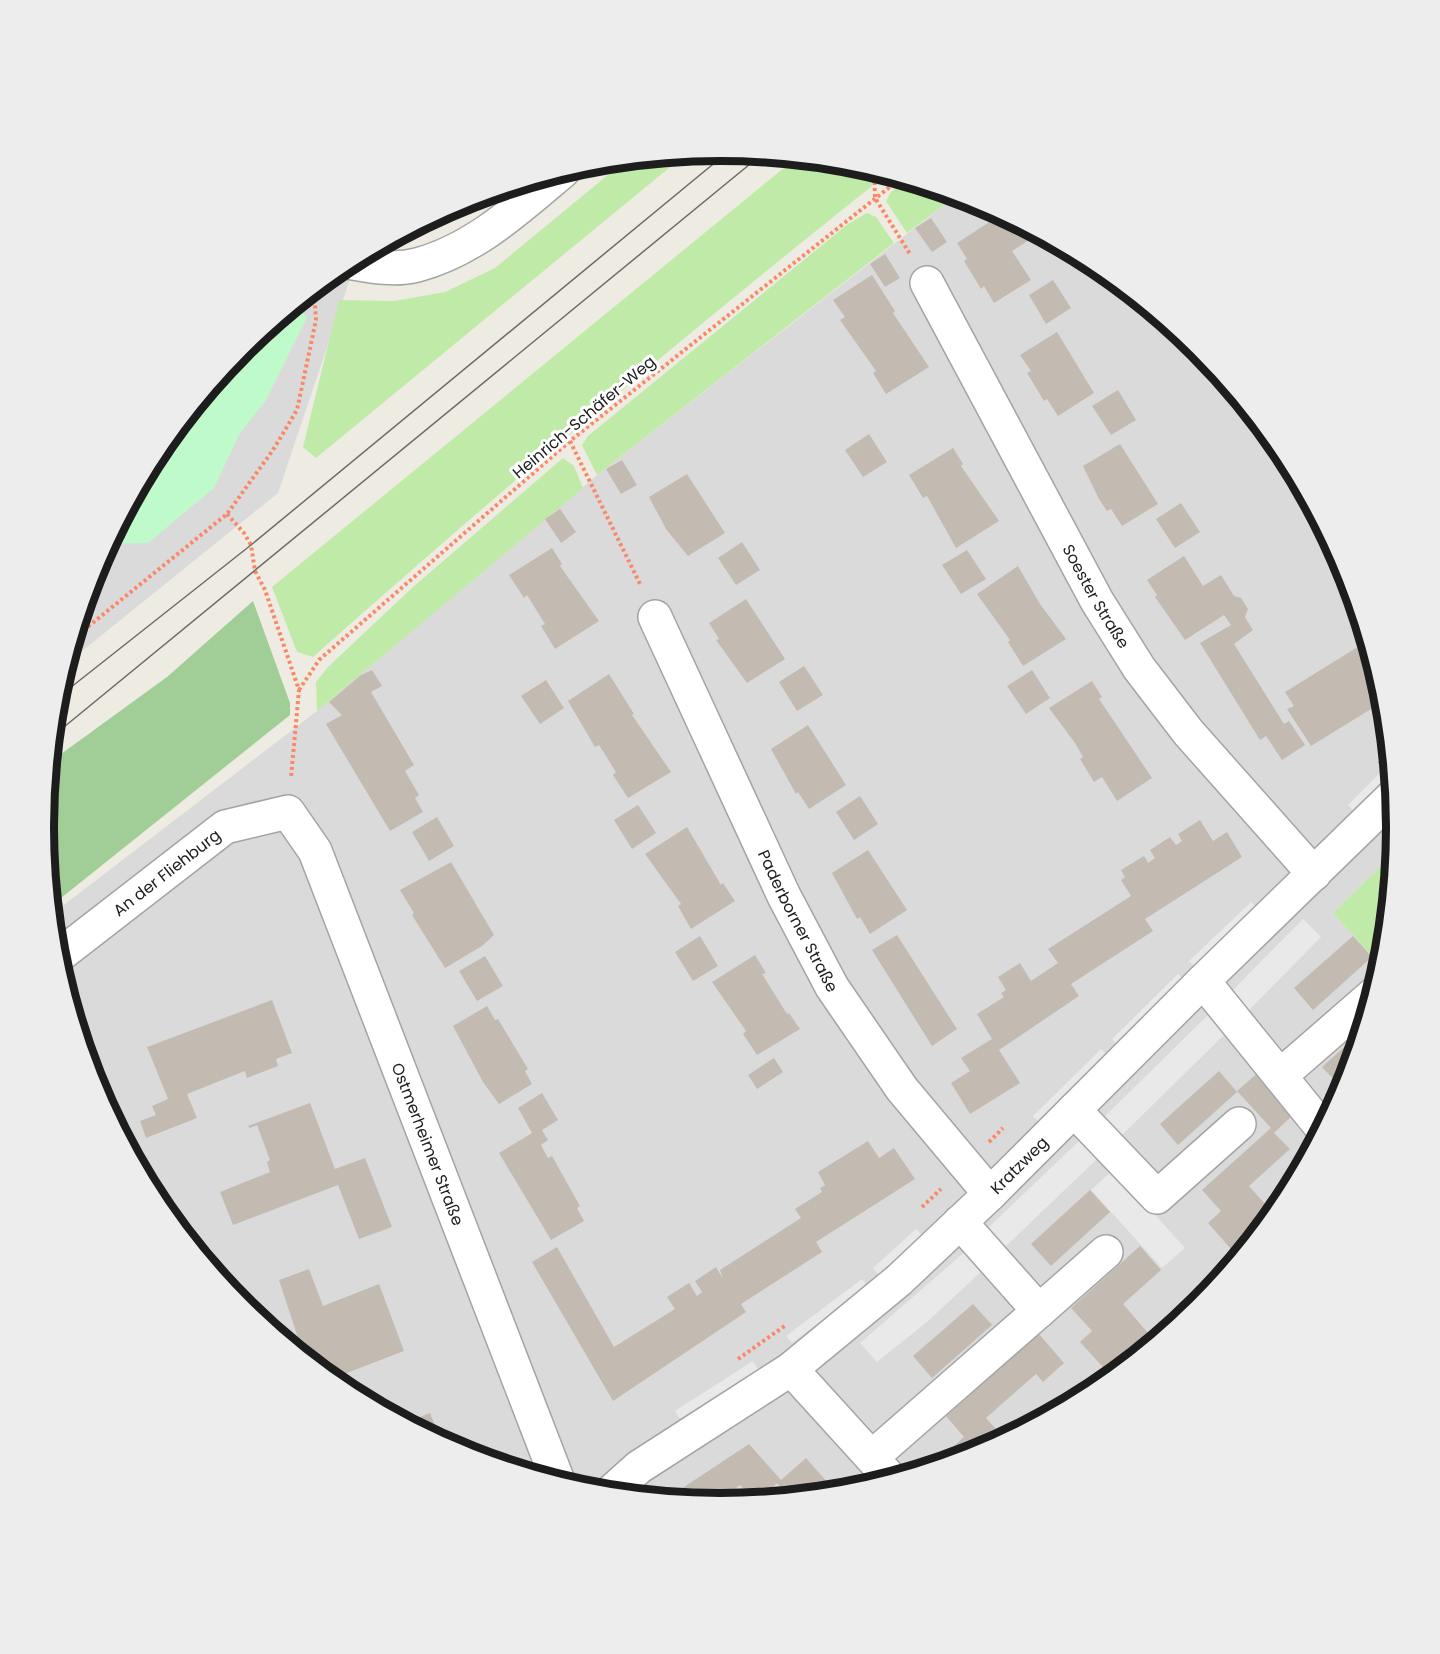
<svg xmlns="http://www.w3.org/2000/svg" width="1440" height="1654" viewBox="0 0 1440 1654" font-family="Poppins,sans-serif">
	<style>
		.residential { fill: #dbdada }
		.grass { fill: #c0eaa7 }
		.forest { fill: #a0ce96 }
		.park { fill: #befaca }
		.parking { fill: #e9e9e9 }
		.building { fill: #c3bbb2 }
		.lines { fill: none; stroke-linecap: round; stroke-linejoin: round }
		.minor-casing { stroke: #a4a4a4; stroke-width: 36 }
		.path { stroke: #fb8766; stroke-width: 4; stroke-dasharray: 3 3; stroke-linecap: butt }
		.minor { stroke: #fff; stroke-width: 33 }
		.tram { stroke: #6b6b6b; stroke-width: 1.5 }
		.labels { text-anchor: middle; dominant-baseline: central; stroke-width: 6; stroke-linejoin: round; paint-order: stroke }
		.street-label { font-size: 16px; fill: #1d1d1d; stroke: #fff }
		.rim { fill: none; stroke: #1d1d1d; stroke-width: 8 }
	</style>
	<rect width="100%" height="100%" fill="#eeece2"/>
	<!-- residential -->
	<g class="residential">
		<polygon points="957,195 979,202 1096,265 1199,349 1283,451 1345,568 1384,695 1396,827 1394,853 1333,913 1381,966 1345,1086 1282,1203 1198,1306 1096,1390 979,1452 852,1491 720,1503 588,1490 461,1452 344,1389 241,1305 157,1203 95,1086 56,959 52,914 317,711 597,475"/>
		<polygon points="357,258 278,493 66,664 95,568 158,451 242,348 344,264"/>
	</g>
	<!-- grass -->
	<g class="grass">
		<polygon points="686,154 316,458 303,447 339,300 394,301 445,292 495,268 626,160"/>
		<path d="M796,158L852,164L871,169L872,186C681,338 495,495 313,657L297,652L272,587Z"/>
		<polygon points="907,180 957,195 907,233 886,201 891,192"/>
		<polygon points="867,213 876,217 894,243 597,475 582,445 588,436 848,224"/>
		<polygon points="563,458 574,466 583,488 317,711 316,682 328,667 413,587"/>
		<polygon points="1391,856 1393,858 1381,966 1333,913"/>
	</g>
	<!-- forest -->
	<polygon class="forest" points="253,601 290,703 290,715 51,906 44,827 50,762 167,677"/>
	<!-- park -->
	<polygon class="park" points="294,306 307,317 266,400 240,433 214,488 148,543 108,544 158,451 242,348"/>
	<!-- parking -->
	<g class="parking">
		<polygon points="1390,763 1391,776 1355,812 1348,805"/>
		<polygon points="1251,902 1257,908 1196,968 1189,961"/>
		<polygon points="1303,919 1321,937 1248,1011 1230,993"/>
		<polygon points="1178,974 1185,981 1119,1046 1112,1039"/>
		<polygon points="1211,1012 1229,1030 1117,1140 1099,1122"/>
		<polygon points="1101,1049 1109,1056 1041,1124 1033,1116"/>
		<polygon points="1080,1140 1097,1159 1003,1249 986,1230"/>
		<polygon points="1114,1169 1185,1248 1162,1268 1091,1190"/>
		<polygon points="916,1229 923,1236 880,1276 873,1268"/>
		<polygon points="968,1249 985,1268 927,1322 877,1362 860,1343"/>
		<polygon points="862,1279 867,1286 792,1343 786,1336"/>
		<polygon points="753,1361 758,1369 680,1419 675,1411"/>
	</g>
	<!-- building -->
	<g class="building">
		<polygon points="1002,214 1018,223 1029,240 1012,251 1031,280 994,303 984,286 981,289 964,261 967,259 957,243"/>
		<polygon points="931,218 947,242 932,252 915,228"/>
		<polygon points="885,254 900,278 885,287 870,264"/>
		<polygon points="872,275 895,311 893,313 929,367 886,394 873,373 876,371 840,320 845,317 833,300"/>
		<polygon points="1053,280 1071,308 1046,324 1029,295"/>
		<polygon points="1057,332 1094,393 1058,416 1047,399 1044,401 1035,386 1027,373 1031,371 1020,355"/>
		<polygon points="1118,390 1136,420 1111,435 1092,406"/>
		<polygon points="869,434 887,462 863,477 845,450"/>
		<polygon points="1120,444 1158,504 1122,526 1111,509 1107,511 1099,499 1083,466"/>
		<polygon points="953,448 963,464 961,466 999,521 956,548 927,496 923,498 909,475"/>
		<polygon points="622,460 637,485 621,494 606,469"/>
		<polygon points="687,474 725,533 688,556 666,529 649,497"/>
		<polygon points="1181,503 1200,532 1175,548 1156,519"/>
		<polygon points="560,509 576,532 561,543 545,519"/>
		<polygon points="742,542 760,570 736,585 718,558"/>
		<polygon points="552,548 562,564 560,566 599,621 555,649 541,626 545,624 527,595 524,598 509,575"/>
		<polygon points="967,550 986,579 961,594 942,565"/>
		<polygon points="1184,556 1203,586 1221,575 1234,596 1241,598 1248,609 1245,617 1253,630 1234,644 1284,724 1289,721 1305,745 1282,760 1266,736 1260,740 1200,643 1231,625 1224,615 1185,640 1155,597 1157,595 1147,580"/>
		<polygon points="1018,566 1040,604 1066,639 1023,666 1008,642 1010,640 977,594"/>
		<polygon points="746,599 785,659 747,683 716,640 719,639 709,623"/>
		<polygon points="1362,625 1384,701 1311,746 1287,709 1294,706 1285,692 1364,643 1355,629"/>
		<polygon points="804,666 823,695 797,711 779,682"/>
		<polygon points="372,670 382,686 371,692 414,765 405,771 419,795 415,798 423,812 390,831 326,724 342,715 329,702 361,675"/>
		<polygon points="1032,670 1050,698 1026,714 1007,686"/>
		<polygon points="609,674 634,714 632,715 671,772 628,798 613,775 616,772 599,745 595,747 568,701"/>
		<polygon points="546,680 564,708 540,724 521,696"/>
		<polygon points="1092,681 1102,697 1099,699 1152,778 1117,801 1102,777 1094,782 1080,759 1083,757 1075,743 1049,708"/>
		<polygon points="808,725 846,785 809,809 798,792 796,794 771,749"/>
		<polygon points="860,796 878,824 854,840 836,812"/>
		<polygon points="638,805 656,833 632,849 614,820"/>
		<polygon points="437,817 454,846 429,861 412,832"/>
		<polygon points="1200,820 1213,841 1227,832 1242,857 1145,919 1153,931 1071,984 1079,996 999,1050 1020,1083 970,1114 951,1083 970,1071 961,1058 992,1039 977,1014 1004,997 1001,993 1006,990 998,977 1020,963 1031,981 1058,963 1048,949 1131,896 1121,880 1125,877 1121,870 1144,856 1148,863 1155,858 1150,850 1170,837 1176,845 1182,841 1178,834"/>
		<polygon points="687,827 721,885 723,883 735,901 691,929 678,906 681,904 645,854"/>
		<polygon points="868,850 907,910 870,934 860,917 857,919 832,873"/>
		<polygon points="451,862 494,935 482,946 445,968 412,915 414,913 400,890"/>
		<polygon points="897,935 957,1029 932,1046 872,950"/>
		<polygon points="700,936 718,966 693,981 675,952"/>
		<polygon points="1353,936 1372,957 1313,1010 1294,988"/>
		<polygon points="755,955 766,973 762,974 787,1014 789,1013 800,1029 757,1055 743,1034 746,1031 712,982"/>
		<polygon points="485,956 503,986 477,1001 459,971"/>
		<polygon points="272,1000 292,1053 276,1059 278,1066 247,1078 245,1071 187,1094 197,1118 146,1138 140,1121 156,1115 152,1106 168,1099 147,1047"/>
		<polygon points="487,1006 495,1020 498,1019 528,1069 525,1071 532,1084 499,1104 483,1082 453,1026"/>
		<polygon points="1362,1031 1345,1086 1335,1105 1330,1099 1342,1088 1322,1067"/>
		<polygon points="774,1058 783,1072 757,1089 748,1075"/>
		<polygon points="1219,1071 1237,1092 1178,1145 1160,1124"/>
		<polygon points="1260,1071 1297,1111 1274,1133 1290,1149 1249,1186 1274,1214 1238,1257 1208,1223 1221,1211 1202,1190 1271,1128 1237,1091"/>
		<polygon points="542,1093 558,1120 542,1130 548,1140 541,1145 548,1158 552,1156 580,1206 577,1208 584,1221 551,1240 499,1153 532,1133 518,1108"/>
		<polygon points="310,1103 335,1169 365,1158 392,1227 359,1239 338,1185 233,1225 220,1192 270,1172 267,1162 270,1160 257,1125 250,1128 248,1126"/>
		<polygon points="868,1141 879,1158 894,1148 915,1179 816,1242 822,1252 741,1304 746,1312 613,1401 532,1262 557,1247 614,1347 675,1309 667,1297 689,1283 697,1296 702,1292 695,1281 716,1267 723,1279 720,1270 801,1218 795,1209 822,1192 820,1188 825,1185 818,1172"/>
		<polygon points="1090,1190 1110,1212 1051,1266 1031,1244"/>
		<polygon points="1140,1246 1161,1270 1123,1304 1155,1341 1112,1377 1080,1342 1092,1331 1071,1308"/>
		<polygon points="309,1269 323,1306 379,1284 404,1351 331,1379 304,1356 279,1280"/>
		<polygon points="973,1304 992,1325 932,1378 913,1356"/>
		<polygon points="1039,1334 1064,1363 1043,1382 1036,1374 986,1418 1004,1438 979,1452 951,1460 945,1454 964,1437 946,1416"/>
		<polygon points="430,1413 441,1441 406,1423"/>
		<polygon points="749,1444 781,1480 806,1458 836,1492 789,1497 777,1483 760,1500 754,1500 740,1485 715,1503 683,1500 678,1491"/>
	</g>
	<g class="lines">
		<!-- minor casing -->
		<g class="minor-casing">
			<g id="minor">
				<path d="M348,262C370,266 394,271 417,265C474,250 519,208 563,171"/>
				<path id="s1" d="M927,283L1097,601L1139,668L1188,732L1314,874"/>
				<path id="s2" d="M655,617L784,896L832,987L902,1089L990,1194"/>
				<path id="s3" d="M56,958L225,827L288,812L315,851L558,1481"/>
				<polyline points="1203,981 1322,1128"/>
				<polyline points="1280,1076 1373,995"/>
				<polyline points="1074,1110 1157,1197 1239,1124"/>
				<polyline points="960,1222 1039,1311 1106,1252"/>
				<polyline points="791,1369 891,1479"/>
				<polyline points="872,1457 1039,1311"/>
				<path id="s4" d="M610,1493L639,1467L791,1369L899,1280L990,1194L1203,981L1393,796"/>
			</g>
		</g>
		<!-- path -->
		<g class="path">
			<polyline points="874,170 875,198 910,254"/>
			<polyline points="570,441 641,586"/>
			<polyline points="227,514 244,533 251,545 255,571 265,590 299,690 291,778"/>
			<polyline points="74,638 227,514 273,450 297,410 316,320 314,289"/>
			<polyline points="299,690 319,660 570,441 901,178"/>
			<polyline points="1379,764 1389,754"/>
			<polyline points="989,1142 1003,1128"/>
			<polyline points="922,1207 941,1189"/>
			<polyline points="738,1359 786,1325"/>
		</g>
		<!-- minor -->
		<use href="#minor" class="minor"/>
		<!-- tram -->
		<g class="tram">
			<polyline points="56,699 251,545 729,151"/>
			<polyline points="53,736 761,155"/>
		</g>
	</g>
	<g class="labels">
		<!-- street labels -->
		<g class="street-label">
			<text transform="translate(584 417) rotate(-40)">Heinrich-Schäfer-Weg</text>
			<text stroke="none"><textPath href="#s1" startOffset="356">Soester Straße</textPath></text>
			<text stroke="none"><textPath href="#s3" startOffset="140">An der Fliehburg</textPath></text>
			<text stroke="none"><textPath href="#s2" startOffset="336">Paderborner Straße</textPath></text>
			<text stroke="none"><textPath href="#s3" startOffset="640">Ostmerheimer Straße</textPath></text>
			<text stroke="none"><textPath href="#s4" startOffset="526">Kratzweg</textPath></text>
		</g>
	</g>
	<!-- crop -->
	<path d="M0 0H1440V1654H0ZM54 827a666 666 0 1 1 1332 0a666 666 0 1 1-1332 0Z" fill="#ededed" fill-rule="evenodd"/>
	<path class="rim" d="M54 827a666 666 0 1 1 1332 0a666 666 0 1 1-1332 0Z"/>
</svg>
